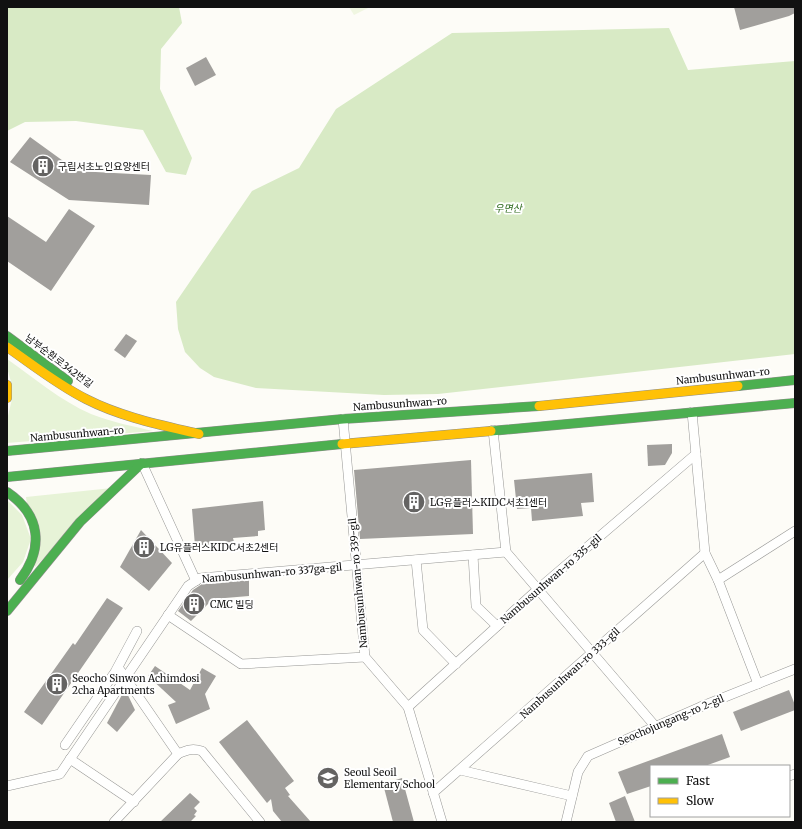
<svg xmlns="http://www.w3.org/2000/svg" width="802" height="829" viewBox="0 0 802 829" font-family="Merriweather,'Noto Sans KR',serif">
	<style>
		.green { fill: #e7f3d7 }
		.forest { fill: #d8eac5 }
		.pitch { fill: #f0f6e1 }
		.building { fill: #a19f9c }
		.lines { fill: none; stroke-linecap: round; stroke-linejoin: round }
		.street-casing { stroke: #979795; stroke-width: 10 }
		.fast-casing { stroke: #8e8d8b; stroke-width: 10 }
		.slow-casing { stroke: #8e8d8b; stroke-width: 10 }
		.street { stroke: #fffffe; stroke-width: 9 }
		.fast { stroke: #4caf50; stroke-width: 9 }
		.slow { stroke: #ffc107; stroke-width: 9 }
		.labels { text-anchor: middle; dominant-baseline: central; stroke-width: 4; stroke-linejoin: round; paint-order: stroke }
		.poi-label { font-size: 10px; fill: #111; stroke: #fff; text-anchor: start }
		.park-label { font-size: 10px; font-style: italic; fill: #2f6b1f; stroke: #fff }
		.street-label { font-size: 10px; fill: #111; stroke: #fff }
	</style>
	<rect width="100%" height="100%" fill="#fdfcf7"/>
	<!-- green -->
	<g class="green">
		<path d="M7,359C34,378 61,401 91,414C111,422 132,426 153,431L7,443V420L12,399V385L7,368Z"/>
		<polygon points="112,488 35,567 26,497"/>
		<polygon points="7,500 22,515 31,539 23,562 7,580"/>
	</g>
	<!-- forest -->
	<g class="forest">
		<polygon points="7,7 179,7 182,23 161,49 160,89 192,158 186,175 166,172 143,130 76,121 25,122 7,131"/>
		<polygon points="669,28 688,70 795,61 795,354 438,394 384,395 256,388 214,377 200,368 185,352 178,329 176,302 252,191 299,168 336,109 452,33"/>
	</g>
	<!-- pitch -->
	<polygon class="pitch" points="349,7 370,7 354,15"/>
	<!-- building -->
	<g class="building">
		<polygon points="734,7 795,7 795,13 789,16 740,30"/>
		<polygon points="206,57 216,75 195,86 186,68"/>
		<polygon points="30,137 77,171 151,175 149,205 69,200 10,162"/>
		<polygon points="69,209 95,226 51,291 7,261 7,216 46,242"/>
		<polygon points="126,334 137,341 125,358 114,350"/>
		<polygon points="672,444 672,453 665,465 648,466 647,445"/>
		<polygon points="471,460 473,534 360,539 354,470"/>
		<polygon points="592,473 594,502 581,503 583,516 532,521 531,508 517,509 514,480"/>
		<polygon points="263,501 265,530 258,531 258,536 233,538 234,542 195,546 192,509"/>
		<polygon points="141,530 172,563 149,591 120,567"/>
		<polygon points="249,580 249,596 213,599 191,621 178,611 193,590 202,584"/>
		<polygon points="107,598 123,608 42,725 24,712 73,643 75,645"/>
		<polygon points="155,666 190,690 202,668 216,676 205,694 210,709 176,724 168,705 176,702 148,676"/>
		<polygon points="125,689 135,710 117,732 107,723"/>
		<polygon points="789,690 795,705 795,710 741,731 733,712"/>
		<polygon points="247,720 294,781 285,788 290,795 288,796 311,822 282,822 273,811 271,799 267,803 219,742"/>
		<polygon points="722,734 730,757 705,766 651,766 651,786 627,794 618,772"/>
		<polygon points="402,778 414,822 393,822 383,784"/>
		<polygon points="190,793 200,802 194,808 197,811 194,815 196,816 190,822 160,822"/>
		<polygon points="625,796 635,822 616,822 609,803"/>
	</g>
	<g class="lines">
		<!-- street casing -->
		<g class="street-casing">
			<g id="street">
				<polyline points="692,412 705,553 718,580 758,684"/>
				<polyline points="343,419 365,657 408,707 442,822"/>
				<polyline points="493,430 506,552 655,726"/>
				<polyline points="142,463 196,581"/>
				<polyline points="473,555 476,606 497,626"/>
				<polyline points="416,560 423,630 456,664"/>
				<polyline points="718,580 795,531"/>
				<polyline points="168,615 241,664 365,657"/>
				<polyline points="408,707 537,590 696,454"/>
				<polyline points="65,745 115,672 137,631 118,667 178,754"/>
				<polyline points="70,759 134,802"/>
				<polyline points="460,770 572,796"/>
				<polyline points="789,776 795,774"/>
				<polyline points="7,786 60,774 188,586 200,578 506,552"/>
				<polyline points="433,793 705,553"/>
				<path d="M114,822L178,754C187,750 192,748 202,751L260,822"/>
				<polyline points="566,822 578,772 588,756 700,707 795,669"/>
			</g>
		</g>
		<!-- fast casing -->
		<g class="fast-casing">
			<g id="fast">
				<polyline points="7,336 68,381"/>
				<polyline points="738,386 795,380"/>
				<polyline points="491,431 795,403"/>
				<polyline points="7,451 343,419 539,406"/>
				<polyline points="7,477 342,444"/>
				<path d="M7,492C41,515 44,548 20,580"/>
				<polyline points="7,611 80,522 142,463"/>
			</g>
		</g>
		<!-- slow casing -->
		<g class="slow-casing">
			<g id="slow">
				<path d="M7,347C33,365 58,385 86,399C121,417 161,425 199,434"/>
				<polyline points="7,385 7,398"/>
				<polyline points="539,406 738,386"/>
				<polyline points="342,444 491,431"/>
			</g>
		</g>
		<!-- street -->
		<use href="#street" class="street"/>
		<!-- fast -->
		<use href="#fast" class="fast"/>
		<!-- slow -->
		<use href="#slow" class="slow"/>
	</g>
	<!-- icons -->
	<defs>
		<g id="building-disc" transform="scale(1.15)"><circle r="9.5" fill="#646362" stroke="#fff"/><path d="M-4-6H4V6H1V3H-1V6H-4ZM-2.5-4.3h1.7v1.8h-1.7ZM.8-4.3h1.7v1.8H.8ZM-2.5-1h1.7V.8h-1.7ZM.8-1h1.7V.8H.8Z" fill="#fff"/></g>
		<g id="school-disc" transform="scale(1.15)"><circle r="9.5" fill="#646362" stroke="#fff"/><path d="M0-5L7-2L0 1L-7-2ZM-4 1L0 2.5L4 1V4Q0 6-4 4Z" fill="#fff"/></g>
	</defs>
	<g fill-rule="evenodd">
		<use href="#building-disc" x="43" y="166"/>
		<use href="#building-disc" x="414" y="502"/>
		<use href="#building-disc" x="144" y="547"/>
		<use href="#building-disc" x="194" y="604"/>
		<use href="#building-disc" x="57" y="684"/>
		<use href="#school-disc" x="328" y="778"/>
	</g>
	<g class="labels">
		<!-- poi labels -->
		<g class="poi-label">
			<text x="58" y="166">구립서초노인요양센터</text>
			<text x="430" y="502">LG유플러스KIDC서초1센터</text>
			<text x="160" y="547">LG유플러스KIDC서초2센터</text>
			<text x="210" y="604">CMC 빌딩</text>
			<text x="72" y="678">Seocho Sinwon Achimdosi<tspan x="72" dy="12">2cha Apartments</tspan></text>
			<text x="344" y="772">Seoul Seoil<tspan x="344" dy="12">Elementary School</tspan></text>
		</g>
		<!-- park labels -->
		<g class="park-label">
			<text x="508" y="208">우면산</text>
		</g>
		<!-- street labels -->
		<g class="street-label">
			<text transform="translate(59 361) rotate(37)">남부순환로342번길</text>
			<text transform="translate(723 376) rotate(-6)">Nambusunhwan-ro</text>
			<text transform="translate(400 404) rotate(-4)">Nambusunhwan-ro</text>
			<text transform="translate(77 434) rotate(-5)">Nambusunhwan-ro</text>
			<text transform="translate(272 573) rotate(-5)">Nambusunhwan-ro 337ga-gil</text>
			<text transform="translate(551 579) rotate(-41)">Nambusunhwan-ro 335-gil</text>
			<text transform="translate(358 583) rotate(-95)">Nambusunhwan-ro 339-gil</text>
			<text transform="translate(570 673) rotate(-42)">Nambusunhwan-ro 333-gil</text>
			<text transform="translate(671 720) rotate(-23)">Seochojungang-ro 2-gil</text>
		</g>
	</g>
	<!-- border -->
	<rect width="802" height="829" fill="none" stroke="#111111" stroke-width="16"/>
	<!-- legend -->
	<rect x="650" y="765" width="140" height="52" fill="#ffffff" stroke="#a0a0a0"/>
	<rect x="658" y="778" width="20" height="6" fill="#4caf50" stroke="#a0a0a0"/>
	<text x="686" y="785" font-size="12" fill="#111111">Fast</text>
	<rect x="658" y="798" width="20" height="6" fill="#ffc107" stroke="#a0a0a0"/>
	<text x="686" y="805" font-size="12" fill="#111111">Slow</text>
</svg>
